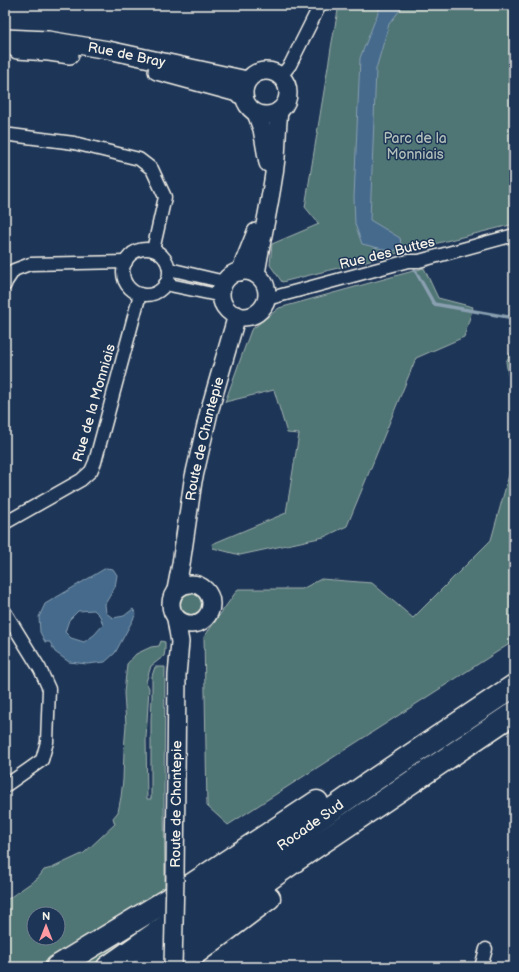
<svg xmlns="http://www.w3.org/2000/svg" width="519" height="972" viewBox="0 0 519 972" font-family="'Balsamiq Sans',sans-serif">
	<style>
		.green { fill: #507475; stroke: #a2b2ae; fill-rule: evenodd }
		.water { fill: #446a8c; stroke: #8aa0b1; fill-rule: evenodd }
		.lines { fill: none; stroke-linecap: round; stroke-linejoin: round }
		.stream { stroke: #8aa0b1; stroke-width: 3.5 }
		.street-casing { stroke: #f4f1e8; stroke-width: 15 }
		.secondary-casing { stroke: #f4f1e8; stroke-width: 20 }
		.highway-casing { stroke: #f4f1e8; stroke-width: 25 }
		.street { stroke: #1d3557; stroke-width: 12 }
		.secondary { stroke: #1d3557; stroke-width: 17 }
		.highway { stroke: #1d3557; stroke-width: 22 }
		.secondary-bridge-casing { stroke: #f4f1e8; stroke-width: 20; stroke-linecap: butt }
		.secondary-bridge { stroke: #1d3557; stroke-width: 17 }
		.labels { text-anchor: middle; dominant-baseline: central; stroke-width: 3; stroke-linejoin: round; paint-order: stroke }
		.street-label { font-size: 14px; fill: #f4f1e8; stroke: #1d3557 }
		.park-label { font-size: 14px; fill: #b2bfba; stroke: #1d3557 }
	</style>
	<rect width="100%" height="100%" fill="#1d3557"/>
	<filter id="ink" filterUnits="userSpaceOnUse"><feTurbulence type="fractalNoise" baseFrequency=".025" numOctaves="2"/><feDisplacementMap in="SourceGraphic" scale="8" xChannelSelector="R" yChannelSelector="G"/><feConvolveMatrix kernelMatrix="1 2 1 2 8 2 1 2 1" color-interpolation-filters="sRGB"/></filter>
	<g filter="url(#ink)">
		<!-- green -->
		<g class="green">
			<polygon points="339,5 514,5 514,224 282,282 270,265 272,244 319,224 305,207 332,42"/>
			<polygon points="424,268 438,298 473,307 464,337 416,358 347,526 324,537 240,555 213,548 212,544 286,513 299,434 287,433 274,390 225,402 251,330 279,308"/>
			<polygon points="514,346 514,393 511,392 506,362"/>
			<polygon points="514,457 514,641 228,825 207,806 204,637 238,589 302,589 321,579 372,583 413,618 491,540"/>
			<circle cx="190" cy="604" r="13"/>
			<path d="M161,641L165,642V650L164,656L151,666L146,682L149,688L146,738L147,799H151V719L152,698V676L155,667H165L164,802L165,889L152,903L43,967H5V901L38,878L44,870L52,868L84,853L115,824L113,818L118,812L121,797L123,780L124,751L126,725L124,693L127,664L136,654L151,647L159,646ZM34,914H58V938H34Z"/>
			<polygon points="165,915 89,967 68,967"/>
		</g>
		<!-- water -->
		<g class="water">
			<polygon points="381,5 404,5 389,24 376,69 370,220 400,238 402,249 391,251 362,244 355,224 354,197 360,58"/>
			<path d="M106,568L113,569L117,575L115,587L105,604L106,613L113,618L124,616L133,609L136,614L115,653L105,662L87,664L69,662L55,652L50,642H45L40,632L39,617L45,604ZM94,610L100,616L103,625L94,635L84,642L71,638L65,632L69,620L78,611Z"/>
		</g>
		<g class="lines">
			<!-- stream -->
			<g class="stream">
				<polyline points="399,247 402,249 407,255"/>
				<polyline points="415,270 434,304 514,318"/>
			</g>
			<!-- street casing -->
			<g class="street-casing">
				<g id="street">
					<polyline points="281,76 290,65 320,5"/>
					<polyline points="5,135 11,135 74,143 139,159 152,169 165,197 153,250"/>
					<circle cx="146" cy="272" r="23"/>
					<polyline points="169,269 225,282"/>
					<polyline points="165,284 222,296"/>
					<polyline points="5,285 6,282 14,270 30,264 126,262"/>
					<polyline points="267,299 408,261 419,261 514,235"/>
					<polyline points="5,523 81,480 91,471 95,462 140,294"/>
					<polyline points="5,612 40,669 49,689 47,742 42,760 5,786"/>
					<polyline points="481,967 486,949"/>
				</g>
			</g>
			<!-- secondary casing -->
			<g class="secondary-casing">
				<g id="secondary">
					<path id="s1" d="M5,38L48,40L108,50L247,80"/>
					<polyline points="17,50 49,52 70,55"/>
					<circle cx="266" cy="93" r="22"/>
					<polyline points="157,71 234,92 243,96"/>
					<polyline points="256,113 262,129 268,163"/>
					<circle cx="244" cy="294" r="23"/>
					<polyline points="240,272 256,232"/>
					<path d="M256,274C262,235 272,197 276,158C277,142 277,127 279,111"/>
					<circle cx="191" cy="604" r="20"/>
					<path id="s2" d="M176,590L181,564L193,481L209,412L237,315"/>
					<path id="s3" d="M175,876L177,675L180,642L176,619"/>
				</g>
			</g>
			<!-- highway casing -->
			<g class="highway-casing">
				<g id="highway">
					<polyline points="57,967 187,888 317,802"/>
					<path id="s4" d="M108,967L368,784L514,686"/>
					<polyline points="145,967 296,860 514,713"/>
					<polyline points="177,967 269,898"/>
				</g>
			</g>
			<!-- street -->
			<use href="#street" class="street"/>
			<!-- secondary -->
			<use href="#secondary" class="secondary"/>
			<!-- highway -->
			<use href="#highway" class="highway"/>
			<!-- secondary-bridge casing -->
			<g class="secondary-bridge-casing">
				<polyline id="secondary-bridge" points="173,967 175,876"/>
			</g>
			<!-- secondary-bridge -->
			<use href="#secondary-bridge" class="secondary-bridge"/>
		</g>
	</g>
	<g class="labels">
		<!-- street labels -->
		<g class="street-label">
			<text stroke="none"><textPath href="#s1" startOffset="123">Rue de Bray</textPath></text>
			<text transform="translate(387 253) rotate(-14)">Rue des Buttes</text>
			<text transform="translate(94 403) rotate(-74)">Rue de la Monniais</text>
			<text stroke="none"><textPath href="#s2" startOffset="154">Route de Chantepie</textPath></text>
			<text stroke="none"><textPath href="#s3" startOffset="72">Route de Chantepie</textPath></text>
			<text stroke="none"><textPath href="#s4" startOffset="247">Rocade Sud</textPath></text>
		</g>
		<!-- park labels -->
		<g class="park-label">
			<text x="415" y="138">Parc de la<tspan x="415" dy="16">Monniais</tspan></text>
		</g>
	</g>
	<!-- margin -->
	<rect width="519" height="972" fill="none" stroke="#1d3557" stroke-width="20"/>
	<rect x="10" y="10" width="499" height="952" fill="none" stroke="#f4f1e8" stroke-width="1.5" filter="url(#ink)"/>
	<!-- north arrow -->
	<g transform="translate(46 926)"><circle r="19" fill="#1d3557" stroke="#738091"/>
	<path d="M0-3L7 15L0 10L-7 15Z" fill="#ff9aa2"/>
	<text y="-6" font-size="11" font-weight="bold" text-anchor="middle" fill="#f4f1e8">N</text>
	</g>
</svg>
